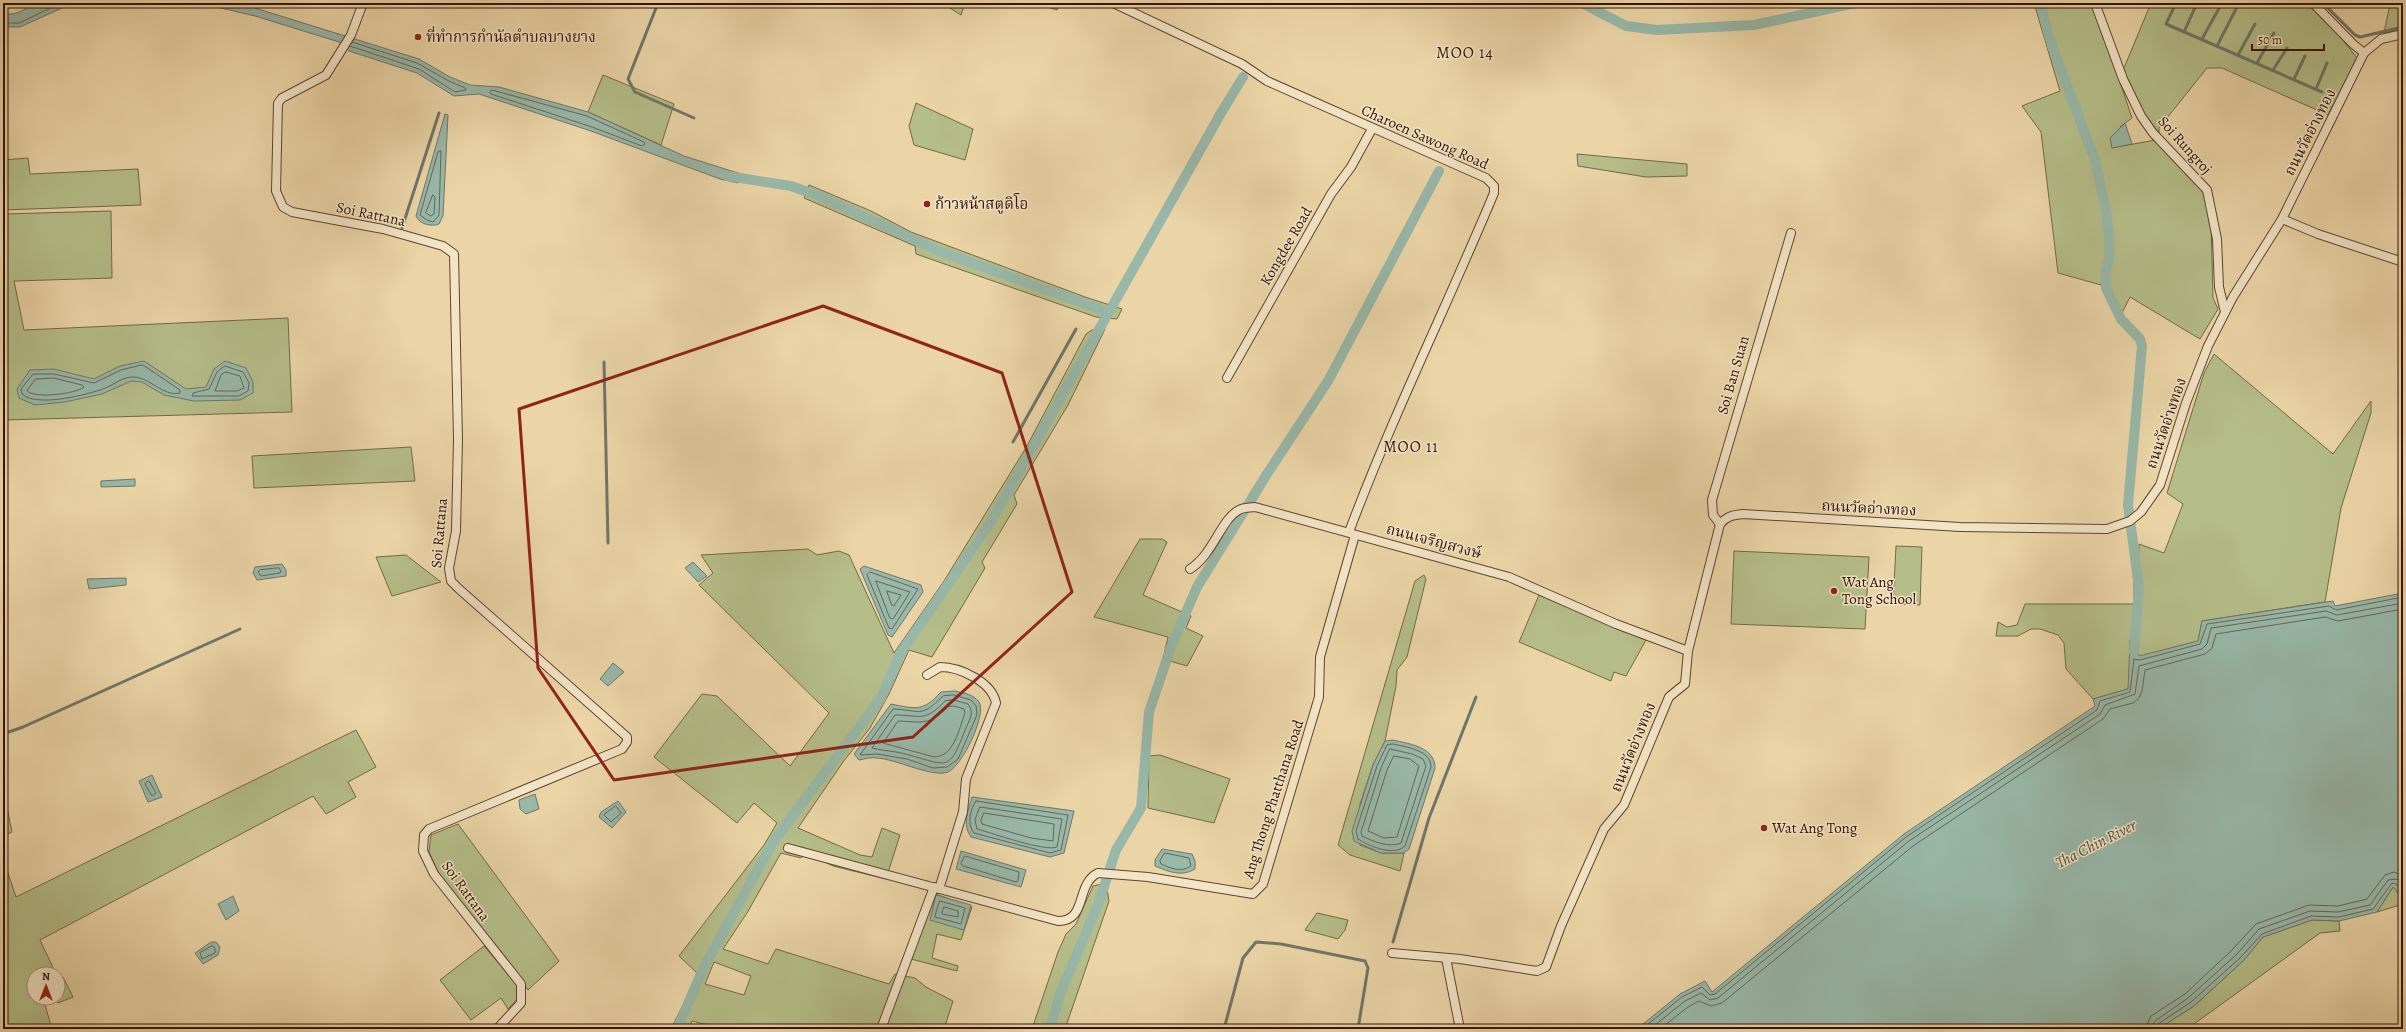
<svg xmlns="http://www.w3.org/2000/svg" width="2406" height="1032" viewBox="0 0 2406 1032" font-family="Alegreya,'Noto Serif Thai',serif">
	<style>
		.green { fill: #b5be89; stroke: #746848; fill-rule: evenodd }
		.water { fill: #98b8a9; stroke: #707668 }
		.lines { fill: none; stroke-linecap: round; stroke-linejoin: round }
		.shore { stroke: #666558; stroke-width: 1 }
		.stream { stroke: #707668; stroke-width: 3 }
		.canal { stroke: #98b8a9; stroke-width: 10 }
		.minor-casing { stroke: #61432e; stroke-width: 10 }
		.minor { stroke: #f2e4c6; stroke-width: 8 }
		.marked { fill: none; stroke: #8f2418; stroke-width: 3; stroke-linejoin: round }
		.poi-dot { fill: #8f2418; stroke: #f2e4c6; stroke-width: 1.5 }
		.labels { text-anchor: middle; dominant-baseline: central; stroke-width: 3; stroke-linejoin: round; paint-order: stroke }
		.poi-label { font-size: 15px; fill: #331206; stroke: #f2e4c6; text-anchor: start }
		.street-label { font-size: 15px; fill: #331206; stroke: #f2e4c6 }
		.neighbourhood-label { font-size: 16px; letter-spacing: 1px; fill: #331206; stroke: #f2e4c6 }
		.water-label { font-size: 16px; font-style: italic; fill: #564c3f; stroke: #f2e4c6 }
	</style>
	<rect width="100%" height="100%" fill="#ebd5a7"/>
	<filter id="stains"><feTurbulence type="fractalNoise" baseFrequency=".005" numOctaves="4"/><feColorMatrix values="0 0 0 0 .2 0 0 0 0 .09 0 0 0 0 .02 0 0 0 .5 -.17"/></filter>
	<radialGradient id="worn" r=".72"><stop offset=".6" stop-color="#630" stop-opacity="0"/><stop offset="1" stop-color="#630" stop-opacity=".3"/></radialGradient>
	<!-- green -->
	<g class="green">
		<polygon points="942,3 965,3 961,15"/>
		<polygon points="1035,3 1060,3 1057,10"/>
		<polygon points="2034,3 2093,3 2119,80 2151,3 2307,3 2342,39 2357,58 2328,115 2222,68 2207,68 2159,128 2159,133 2120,82 2132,118 2121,126 2112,148 2155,140 2205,194 2211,221 2213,298 2218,309 2200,339 2130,297 2120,317 2101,285 2058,273 2041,132 2022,106 2060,91"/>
		<polygon points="2390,4 2403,5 2403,30 2384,33"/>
		<polygon points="603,75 674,104 661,145 588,112"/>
		<polygon points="916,103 973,129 965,160 914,145 909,126"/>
		<polygon points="1577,154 1687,164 1687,176 1646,177 1578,166"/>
		<polygon points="28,158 30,174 138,169 141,205 3,210 3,160"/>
		<polygon points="809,185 871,211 911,232 1085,297 1122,309 1117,319 1096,317 916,254 915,246 804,198"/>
		<polygon points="111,211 112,278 14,281 24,330 288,318 292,412 3,420 3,214"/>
		<path d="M1105,329L1068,405L1014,495L1017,504L982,562L985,568L932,657L909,650L889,694L870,728L843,762L798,828L860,855L872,857L882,828L900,835L886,879L833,866L805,853L801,858L781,853L747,913L723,949L768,964L776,949L889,984L895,974L915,978L926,987L953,1001L944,1029H724L692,1021L689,1029H671L698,974L679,956L764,845L777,823L754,803L737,823L654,757L702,694L717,696L790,766L829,713L699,585L713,573L701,555L808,549L817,555L839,551L849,555L894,653L944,581L1027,446L1086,334L1092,330ZM714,962L751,976L744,995L705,984Z"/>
		<polygon points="2214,354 2333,454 2371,401 2371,413 2341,508 2325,602 2202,621 2198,641 2138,657 2137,639 2128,689 2093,699 2066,669 2064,643 2058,635 2040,629 2031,629 2018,636 1996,636 1998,622 2007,627 2017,625 2025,604 2134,604 2134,579 2138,578 2139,544 2164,553 2183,504 2167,493 2204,373"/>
		<polygon points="411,447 415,481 254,488 252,456"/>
		<polygon points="1140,539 1162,539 1167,542 1143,595 1191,616 1186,628 1203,636 1187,666 1163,659 1168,637 1094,617"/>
		<polygon points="1896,546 1922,547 1920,605 1893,604"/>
		<polygon points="1734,551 1869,557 1865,629 1731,624"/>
		<polygon points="406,555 441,582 392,596 376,557"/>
		<polygon points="1424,575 1426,579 1407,657 1397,670 1396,686 1385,741 1373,765 1360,804 1360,845 1381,853 1404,853 1400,871 1350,855 1338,845 1415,581"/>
		<polygon points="1539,595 1646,640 1626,676 1614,672 1611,681 1519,642"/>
		<polygon points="356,730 376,767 348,782 356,797 326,814 313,796 40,940 56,974 34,974 34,998 43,998 52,1029 3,1029 3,858 16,897"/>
		<polygon points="1160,755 1230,779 1214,823 1148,808 1149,756"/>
		<polygon points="3,787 12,832 3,836"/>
		<polygon points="458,824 559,961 528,990 438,872 429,852 431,835"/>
		<polygon points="1106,883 1109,901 1065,1029 1032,1029 1058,952 1066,934 1076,924 1093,886"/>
		<polygon points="2393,887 2401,896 2403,896 2403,904 2377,912"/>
		<polygon points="933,893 972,907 961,940 937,934 932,958 958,966 957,971 911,959"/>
		<polygon points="1317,913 1348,920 1345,930 1338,939 1305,930"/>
		<polygon points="2312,920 2339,921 2340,931 2320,933 2187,1029 2158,1029 2194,1006 2243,961 2263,937"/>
		<polygon points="484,946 520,988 520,996 508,1009 501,998 471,1020 440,980"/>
		<polygon points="58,977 59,979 63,977 73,997 58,1003 55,998 58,998"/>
	</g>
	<!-- water -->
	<g class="water">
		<path d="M34,3H73L20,27H3V12C13,18 26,9 34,3Z"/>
		<polygon points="200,3 239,3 419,59 450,77 470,85 499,87 588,112 684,156 741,174 738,183 720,179 591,131 479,94 454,96 417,73 349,51 339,42 255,16"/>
		<path d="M445,114L448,115L443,216L439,224C431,227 419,224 416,216Z"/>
		<polygon points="2125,123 2132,144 2112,148 2110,138"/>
		<polygon points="144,361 186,389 206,387 214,369 225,361 246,368 253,382 253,393 240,400 194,401 164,395 142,382 131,381 102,394 65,402 35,405 19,398 17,389 30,370 54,369 94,379 120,366"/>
		<polygon points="135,479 135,486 101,487 101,481"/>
		<polygon points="693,562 707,576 698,582 685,568"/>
		<polygon points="282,564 286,570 286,576 257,580 253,573 255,567"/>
		<polygon points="864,566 921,585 923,592 892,637 888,635 860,569"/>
		<polygon points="126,578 126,585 89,589 87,579"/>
		<polygon points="2403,593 2403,896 2401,896 2393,887 2377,912 2339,921 2312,920 2263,937 2243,961 2194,1006 2158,1029 1637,1029 1680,994 1705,981 1712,992 1904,834 2095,706 2093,699 2128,689 2130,640 2136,639 2139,656 2198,641 2202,621 2333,601 2335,606"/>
		<polygon points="613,663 624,672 608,686 600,679"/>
		<path d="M955,691C964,693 973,694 979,702C987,715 962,766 948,772C933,778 896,759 877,758C871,757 864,759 859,760L854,754L891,704C916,709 923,712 941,692Z"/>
		<path d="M1393,740C1410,744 1435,747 1435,768L1409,849L1404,853H1381L1354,841L1352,831L1373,765L1385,741Z"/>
		<polygon points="152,775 162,797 148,802 139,781"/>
		<polygon points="535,794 539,809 526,814 520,809 519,800"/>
		<path d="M972,797L1074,811L1064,853L1050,857L971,837C962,824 968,811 972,797Z"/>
		<polygon points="618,801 626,812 612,828 599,817 601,812"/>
		<path d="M1162,849L1192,854L1195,861V869C1181,877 1170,872 1155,866V860Z"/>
		<polygon points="961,851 1026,870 1021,887 956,869"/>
		<polygon points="936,895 971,905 964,930 930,920"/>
		<polygon points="233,896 239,911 226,920 218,904"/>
		<polygon points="211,942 216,942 220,947 218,955 203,964 195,953"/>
	</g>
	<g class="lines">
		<!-- shore -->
		<g class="shore">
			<polyline points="3,23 19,23 61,3"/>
			<polyline points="350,46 419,69 455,92 466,90 465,88 449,81 417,63 352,42"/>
			<polygon points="492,90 587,116 644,142 645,144 642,146 592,127 491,94 490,92"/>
			<polygon points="441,151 439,215 433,222 427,220 420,215 438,152"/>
			<polygon points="433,195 435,197 434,214 431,216 426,213"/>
			<path d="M143,365L180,390V393C162,397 150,376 131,377C120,378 111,387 100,390C81,396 37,407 22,394L21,389L33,374H54L94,383L121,370Z"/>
			<polygon points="225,366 243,372 249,383 248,391 239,396 192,396 193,393 209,389 217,372"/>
			<polygon points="226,372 240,376 244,388 237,391 215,391 221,375"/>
			<path d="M36,379L54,378L82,385L84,387C75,394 35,399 27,391Z"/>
			<polygon points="279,568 281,571 280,573 261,576 258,572 260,570"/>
			<polygon points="870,572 918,589 892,629 889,628 867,575"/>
			<polygon points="876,581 910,592 893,619 890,618"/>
			<polygon points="887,591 901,595 894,606 892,605"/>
			<path d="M954,695L971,700L976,706L977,715L958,759L947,767L933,768L907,759L877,754L860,755L893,709C921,710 920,719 943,696Z"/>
			<path d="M954,700L968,704C975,712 969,721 965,730C949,773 947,765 909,755C897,751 883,751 872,748L895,715C921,715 924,723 945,701Z"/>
			<path d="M954,706L964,709L965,713C959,729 954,757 934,757L883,743L898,721C922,722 929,726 948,707Z"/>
			<path d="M1393,744C1406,747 1431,750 1431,767L1405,846C1394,857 1369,846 1358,839L1356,831L1377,766L1387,745Z"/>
			<path d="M1390,749L1412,754L1423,759L1426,766L1401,843C1389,848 1374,842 1362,836L1361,832L1381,768Z"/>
			<polygon points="1394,756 1410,759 1419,766 1397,837 1384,838 1368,831 1387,770"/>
			<polygon points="149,781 156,793 152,796 145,784"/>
			<path d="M976,801L1068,815L1061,850L1050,853L974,833C967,825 970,809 976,801Z"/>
			<polygon points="616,806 621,813 611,822 604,815"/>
			<path d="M980,807L1062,819L1057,847C1045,852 992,833 977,829L975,820Z"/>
			<polygon points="984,813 1054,824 1053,841 1031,838 982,824 981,821"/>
			<path d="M1165,853L1189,858L1191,866C1181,873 1170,868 1161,864L1160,861Z"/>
			<polygon points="965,856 1019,872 1018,881 1016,882 963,866 961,864"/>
			<polygon points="940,901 965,908 961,924 935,917"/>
			<polygon points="944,907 958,911 958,917 942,914"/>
			<polygon points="212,946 215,948 215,953 202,959 200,953"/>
			<polyline points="1642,1029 1682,997 1702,987 1710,995 1715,994 1906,837 2097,710 2100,701 2130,692 2134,659 2140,660 2200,644 2207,624 2329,606 2336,610 2403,597"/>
			<polyline points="1650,1029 1685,1001 1701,993 1710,1000 1718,998 1909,841 2100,714 2105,705 2135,694 2139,666 2202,649 2207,644 2211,628 2326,611 2337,615 2403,603"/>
			<polyline points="1660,1029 1688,1007 1699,1001 1711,1006 1722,1003 1913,846 2103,719 2110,709 2133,703 2139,698 2142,691 2145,670 2205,654 2212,648 2216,634 2325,617 2338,621 2403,609"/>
			<polyline points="2145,1029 2151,1016 2185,994 2232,950 2256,924 2309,905 2338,906 2367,899 2385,875 2394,872 2403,876"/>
			<polyline points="2151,1029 2155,1021 2188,998 2237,954 2259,929 2310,911 2338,912 2370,905 2388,880 2397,879 2403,884"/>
			<polyline points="2156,1029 2158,1024 2191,1002 2240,958 2262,934 2311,916 2339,917 2373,909 2392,883 2396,884 2403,892"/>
		</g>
		<!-- stream -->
		<g class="stream">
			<polyline points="658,3 628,79 635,92 694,118"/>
			<polyline points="2176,3 2166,24 2322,92"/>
			<polyline points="2323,3 2355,35 2360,37 2403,27"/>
			<polyline points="2184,32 2197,3"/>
			<polyline points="2202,39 2222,3"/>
			<polyline points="2217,46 2239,3"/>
			<polyline points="2238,55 2255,24"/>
			<polyline points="2257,63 2274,33"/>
			<polyline points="2273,70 2287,48"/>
			<polyline points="2294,79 2305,56"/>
			<polyline points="2316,89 2327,63"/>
			<polyline points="402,228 439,113"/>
			<polyline points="604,362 608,543"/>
			<polyline points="1013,442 1076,329"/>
			<polyline points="3,734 23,727 240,629"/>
			<polyline points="1393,942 1429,818 1476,697"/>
			<polyline points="1224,1029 1243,958 1256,942 1281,944 1365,961 1368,968 1358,1029"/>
		</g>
		<!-- canal -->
		<g class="canal">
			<polyline points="1582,3 1626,26 1657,30 1754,25 1855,3"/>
			<polyline points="2040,3 2052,46 2095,160 2107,216 2110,253 2106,271 2106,288 2121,319 2140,339 2142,346 2128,505 2139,587 2134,652"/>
			<polyline points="727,176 791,186 819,196 939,251 1108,312"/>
			<polyline points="677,1029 704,967 773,842 881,698 901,652 989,525 1221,113 1243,77"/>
			<polyline points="1050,1029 1060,994 1099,902 1116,850 1141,808 1149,712 1171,647 1197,587 1267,474 1328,381 1439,171"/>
		</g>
		<!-- minor casing -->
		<g class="minor-casing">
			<g id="minor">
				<polyline points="363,3 351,35 326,75 282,98 278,103 276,191 283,207 292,212 383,229 443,246 454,254 458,439 456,531 449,568 451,581 459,589 627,737 627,742 622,749 429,829 424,835 423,851 434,874 521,984 521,1003 497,1029"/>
				<path d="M1113,3L1242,64L1267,81L1486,178L1494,186V193C1447,306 1392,417 1349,532"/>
				<polyline points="2095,3 2123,79 2141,116 2153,133 2207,190 2217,239 2219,287 2225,312"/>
				<polyline points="2313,3 2353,44 2364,53"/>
				<polyline points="2282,219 2318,234 2403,262"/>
				<polyline points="1227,378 1331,194 1351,167 1372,129"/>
				<polyline points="1720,524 1713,515 1712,500 1791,233"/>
				<path d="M1190,569C1213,555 1221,519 1239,510C1244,507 1250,508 1255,507L1509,577L1616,624L1688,651"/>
				<path d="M927,675L940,667C960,667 992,682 996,703L966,779L963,812L939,889"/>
				<path d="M788,848L1058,921C1088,921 1075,884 1098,873L1148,877L1253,894L1263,884L1319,697L1320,657L1355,535"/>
				<path d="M1392,953L1460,959L1537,971L1546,967L1561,926L1604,829L1624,805L1669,697L1685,684L1688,651L1720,524C1727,516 1733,515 1743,514L1960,527L2107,529L2130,521L2141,512L2160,485L2186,403L2208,346L2233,297L2282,219L2364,53L2381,39L2403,34"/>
				<polyline points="1446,958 1460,1029"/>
				<polyline points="881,1029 934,887"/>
			</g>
		</g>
		<!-- minor -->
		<use href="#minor" class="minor"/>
	</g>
	<!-- marked area -->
	<path class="marked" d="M823,306L1002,373L1072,592L913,737L614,780L538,668L519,409Z"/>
	<!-- markers -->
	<g class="poi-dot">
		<circle cx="418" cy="37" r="4"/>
		<circle cx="927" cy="204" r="4"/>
		<circle cx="1834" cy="591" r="4"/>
		<circle cx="1764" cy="828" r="4"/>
	</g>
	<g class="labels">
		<!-- poi labels -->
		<g class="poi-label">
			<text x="426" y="37">ที่ทำการกำนัลตำบลบางยาง</text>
			<text x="935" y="204">ก้าวหน้าสตูดิโอ</text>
			<text x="1842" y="582">Wat Ang<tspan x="1842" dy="17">Tong School</tspan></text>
			<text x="1772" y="828">Wat Ang Tong</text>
		</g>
		<!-- street labels -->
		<g class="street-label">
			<text transform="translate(2310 132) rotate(-63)">ถนนวัดอ่างทอง</text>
			<text transform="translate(1425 137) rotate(24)">Charoen Sawong Road</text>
			<text transform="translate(2185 145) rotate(48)">Soi Rungroj</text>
			<text transform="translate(371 214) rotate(12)">Soi Rattana</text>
			<text transform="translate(1286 246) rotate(-60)">Kongdee Road</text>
			<text transform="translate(1733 375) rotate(-74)">Soi Ban Suan</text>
			<text transform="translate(2166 423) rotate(-71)">ถนนวัดอ่างทอง</text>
			<text transform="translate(1869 508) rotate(3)">ถนนวัดอ่างทอง</text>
			<text transform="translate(439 533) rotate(-85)">Soi Rattana</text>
			<text transform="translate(1434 541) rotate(15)">ถนนเจริญสวงษ์</text>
			<text transform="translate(1633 747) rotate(-68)">ถนนวัดอ่างทอง</text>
			<text transform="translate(1273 799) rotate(-72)">Ang Thong Phatthana Road</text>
			<text transform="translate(466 891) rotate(54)">Soi Rattana</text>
		</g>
		<!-- neighbourhood labels -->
		<g class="neighbourhood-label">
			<text x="1465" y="53">MOO 14</text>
			<text x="1411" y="447">MOO 11</text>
		</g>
		<!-- water labels -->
		<g class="water-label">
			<text transform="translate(2096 844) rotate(-27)">Tha Chin River</text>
		</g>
	</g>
	<!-- margin -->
	<rect width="2406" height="1032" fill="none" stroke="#ebd5a7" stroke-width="16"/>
	<rect x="4" y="4" width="2398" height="1024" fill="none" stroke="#331206" stroke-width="2"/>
	<rect x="8" y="8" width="2390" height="1016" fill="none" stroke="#331206"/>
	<!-- north arrow -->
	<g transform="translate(46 986)"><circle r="19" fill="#f2e4c6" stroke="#a69079"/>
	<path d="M0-3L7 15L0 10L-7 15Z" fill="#8f2418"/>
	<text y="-6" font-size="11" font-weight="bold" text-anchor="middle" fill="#331206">N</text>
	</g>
	<!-- scale -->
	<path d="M2252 44v6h72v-6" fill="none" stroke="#331206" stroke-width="2"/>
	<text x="2258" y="44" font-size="12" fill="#331206" stroke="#f2e4c6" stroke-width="3" paint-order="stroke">50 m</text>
	<rect width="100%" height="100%" filter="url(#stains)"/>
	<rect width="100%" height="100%" fill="url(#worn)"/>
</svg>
